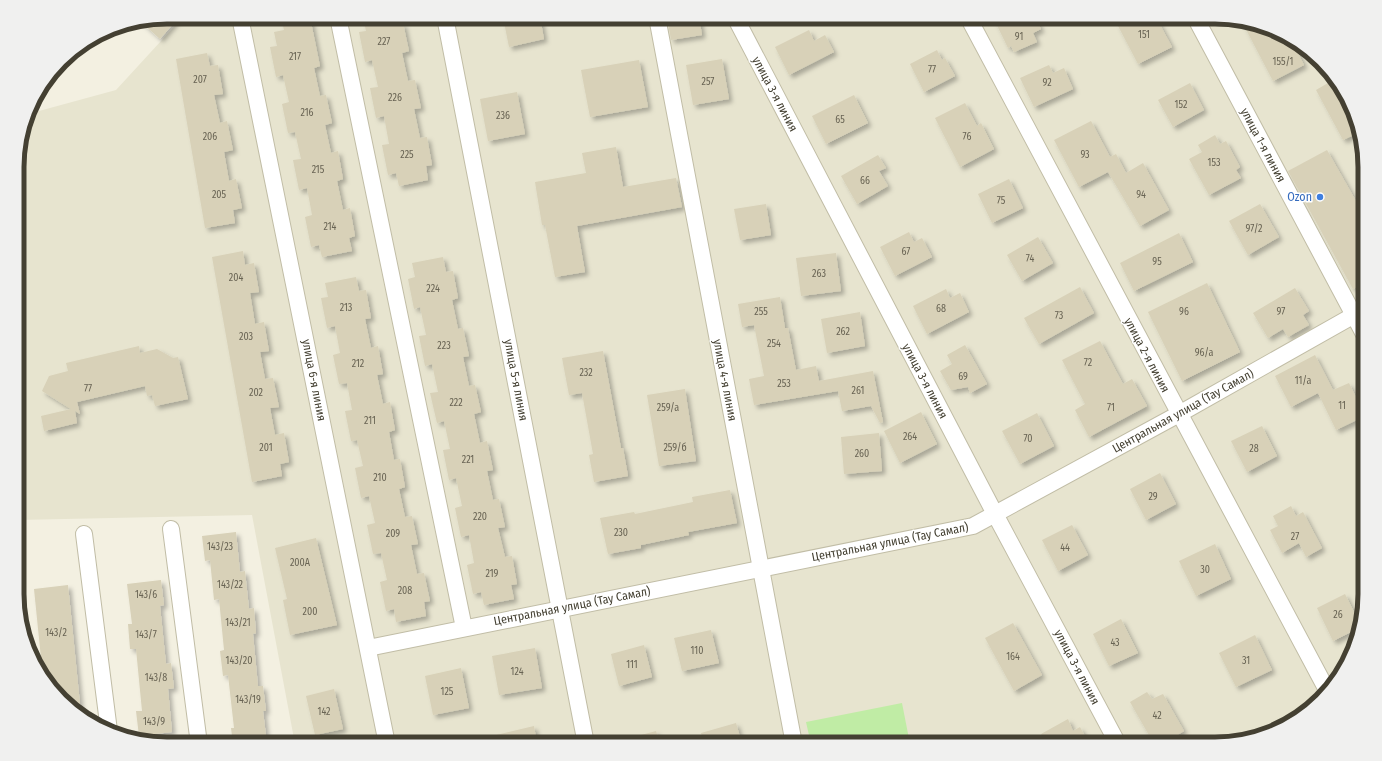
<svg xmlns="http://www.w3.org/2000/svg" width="1382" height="761" viewBox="0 0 1382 761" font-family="'Fira Sans Condensed',sans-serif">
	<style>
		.residential { fill: #e7e4cf }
		.green { fill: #c0eca5 }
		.building { fill: #d8d1b8; filter: url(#shadow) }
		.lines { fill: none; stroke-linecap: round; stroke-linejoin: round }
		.minor-casing { stroke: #c1bda6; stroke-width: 18 }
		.minor { stroke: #fff; stroke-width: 16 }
		.shop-dot { fill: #3f7fe0; stroke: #fff; stroke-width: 1.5 }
		.labels { text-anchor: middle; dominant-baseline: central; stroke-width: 3; stroke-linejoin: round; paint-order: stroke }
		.number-label { font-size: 10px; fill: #696454 }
		.street-label { font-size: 12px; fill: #444032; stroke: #fff }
		.shop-label { font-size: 12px; fill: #366cbe; stroke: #fff; text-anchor: end }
		.rim { fill: none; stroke: #444032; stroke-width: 5 }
	</style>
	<defs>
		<filter id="shadow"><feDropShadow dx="3.5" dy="3.5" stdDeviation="2" flood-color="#0004"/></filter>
	</defs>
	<rect width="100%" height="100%" fill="#f3f0e1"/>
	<!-- residential -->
	<polygon class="residential" points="183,17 1216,17 1254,22 1290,37 1340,84 1357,119 1365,157 1365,604 1345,669 1321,700 1290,724 1225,744 295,744 252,515 18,520 18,147 28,114 116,90"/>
	<!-- green -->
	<polygon class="green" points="902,703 910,744 811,744 806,722"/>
	<!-- building -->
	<g class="building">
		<polygon points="165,17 179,17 160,39 141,22"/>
		<polygon points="281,17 310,17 320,66 314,68 320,96 326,95 332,123 325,125 331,153 338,151 343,179 337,181 343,210 350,208 355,236 349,238 352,251 322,257 319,245 311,247 305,217 312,215 307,188 299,190 293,160 301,159 295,132 288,133 282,104 289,102 283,75 276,77 270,47 277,46 274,32 284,30"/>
		<polygon points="363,17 395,17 396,25 403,23 409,51 402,53 408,81 415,80 421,108 414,109 420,138 427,137 432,165 426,166 428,180 399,186 396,173 388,175 382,145 389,144 384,116 376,118 370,88 378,87 372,60 365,62 359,32 366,31"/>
		<polygon points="503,17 540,17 544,39 509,47"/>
		<polygon points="667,17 699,17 702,35 671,40"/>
		<polygon points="993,17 1035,17 1041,29 1033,33 1037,42 1014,52 1011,46 1008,48"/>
		<polygon points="1129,17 1153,17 1155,22 1158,21 1172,47 1138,64 1117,24"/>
		<polygon points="1241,20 1254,22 1290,37 1304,65 1273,81"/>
		<polygon points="809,30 814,41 825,35 834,52 789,75 775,47"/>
		<polygon points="937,50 942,60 945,58 955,76 924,92 910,64"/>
		<polygon points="207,53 210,66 218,65 223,94 214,95 220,123 227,121 233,150 224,152 229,181 236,179 242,208 233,210 235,223 205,228 176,59"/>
		<polygon points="722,59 729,99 693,105 686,65"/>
		<polygon points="639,60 648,107 590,117 581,70"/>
		<polygon points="1049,65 1053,73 1064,68 1073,89 1034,107 1020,78"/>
		<polygon points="1335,79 1340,84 1357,119 1360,132 1343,140 1316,90"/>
		<polygon points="1190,83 1204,110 1173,127 1158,100"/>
		<polygon points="517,92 525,134 488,141 480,99"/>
		<polygon points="854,95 868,123 826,144 812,116"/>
		<polygon points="965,103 977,126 981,123 994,149 960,167 935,118"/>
		<polygon points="1091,121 1110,157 1116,154 1126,173 1143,163 1169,210 1140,226 1108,172 1079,187 1054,140"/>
		<polygon points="1215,135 1220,144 1226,141 1240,167 1236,170 1241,178 1209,195 1189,159 1202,152 1198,145"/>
		<polygon points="616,147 623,187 676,178 682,207 577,226 585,272 555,277 545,225 542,225 535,182 586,173 582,153"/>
		<polygon points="1327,150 1365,217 1365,283 1353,289 1288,171"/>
		<polygon points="878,155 886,168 879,171 888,186 857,204 841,176"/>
		<polygon points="1009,179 1023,208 992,223 978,194"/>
		<polygon points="766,204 771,235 740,240 734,209"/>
		<polygon points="1260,204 1279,237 1248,255 1229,221"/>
		<polygon points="909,232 914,242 922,238 932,257 895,276 880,247"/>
		<polygon points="1179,233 1193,262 1134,291 1120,263"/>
		<polygon points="1038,237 1053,263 1022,281 1007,255"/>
		<polygon points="243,251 245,265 254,263 259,292 250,293 255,324 264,322 269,351 260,352 265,379 273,378 279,407 270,408 275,435 284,433 289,462 280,464 282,476 252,482 212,257"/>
		<polygon points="836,253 841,291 801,296 796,258"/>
		<polygon points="443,257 446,272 453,271 458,298 452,300 458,329 463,328 469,356 463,357 469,386 475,385 481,412 474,414 480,443 487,441 493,470 487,471 493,500 499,499 505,527 498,528 505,557 512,556 517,584 511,585 514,599 484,605 481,592 473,594 467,565 474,563 469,535 461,537 455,508 462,506 456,478 449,480 443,450 450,449 444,421 437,423 430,393 438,392 432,364 425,366 419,336 426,335 420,307 414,309 408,279 415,277 412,263"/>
		<polygon points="356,277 359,291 366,290 371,318 365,319 371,348 378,346 383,374 377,375 383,404 390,402 395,430 389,432 394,460 400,459 405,487 399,489 405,517 412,516 418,544 411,545 417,574 424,573 430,601 424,602 426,616 396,622 394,609 386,611 380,582 387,580 381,553 373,554 367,525 375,523 369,496 361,498 355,468 363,466 357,440 351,441 345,411 352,410 347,383 339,384 333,355 340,353 335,326 327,328 321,298 328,297 325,283"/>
		<polygon points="1207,283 1240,352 1182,381 1148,312"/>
		<polygon points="1080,287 1094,313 1039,344 1024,318"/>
		<polygon points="1295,288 1309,311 1303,315 1309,325 1288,337 1283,329 1268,338 1253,313"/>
		<polygon points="946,289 950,298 960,293 969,312 927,334 913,306"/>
		<polygon points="780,297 785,328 788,328 796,370 816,366 819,381 873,371 883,422 880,423 871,406 842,411 838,391 754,405 749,379 764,376 754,325 742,327 738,304"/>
		<polygon points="860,312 865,346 827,353 821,319"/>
		<polygon points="1100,341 1123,384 1132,379 1147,406 1089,437 1075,410 1085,404 1062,360"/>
		<polygon points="965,345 987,384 970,393 968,387 951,390 940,371 952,364 947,355"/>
		<polygon points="139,346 140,353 157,349 173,358 178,357 188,399 155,406 152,395 147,396 145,386 77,402 80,414 75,411 77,423 44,431 41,416 71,409 42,391 49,376 68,371 66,363"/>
		<polygon points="603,351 621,448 623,448 628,476 594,482 589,455 593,454 582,393 569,395 562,358"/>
		<polygon points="1315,355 1333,390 1349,383 1365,416 1336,430 1318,393 1291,407 1275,376"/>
		<polygon points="685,389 696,461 659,466 647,395"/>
		<polygon points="921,412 937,444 900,463 884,431"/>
		<polygon points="1037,413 1054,446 1020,464 1002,431"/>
		<polygon points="1262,426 1277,456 1247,472 1231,441"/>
		<polygon points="879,433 882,471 844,474 841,437"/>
		<polygon points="1160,473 1176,504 1146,520 1130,489"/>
		<polygon points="730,490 737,523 688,532 689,535 641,545 641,548 608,554 600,518 634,512 635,514 693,502 692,497"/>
		<polygon points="1291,506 1296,516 1303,512 1322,548 1306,557 1299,543 1282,553 1270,530 1278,526 1273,516"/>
		<polygon points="1072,525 1088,555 1058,571 1042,540"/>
		<polygon points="236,532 240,572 245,571 249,609 254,608 256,633 253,634 258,686 263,686 266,711 263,711 267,744 233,744 231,728 234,728 228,675 223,676 220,651 224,650 219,599 214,600 210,560 205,561 202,536"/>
		<polygon points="316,538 337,625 290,635 283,600 287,599 275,548"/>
		<polygon points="1215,544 1231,579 1196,596 1179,561"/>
		<polygon points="161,580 164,605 160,606 166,664 171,663 174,688 168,689 172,732 139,736 136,711 142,711 136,649 130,649 128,624 132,624 127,584"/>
		<polygon points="68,585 81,714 43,678 34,589"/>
		<polygon points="1345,594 1359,622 1357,629 1333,641 1317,608"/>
		<polygon points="1121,619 1138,653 1109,666 1093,634"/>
		<polygon points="1013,623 1042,675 1014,691 985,638"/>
		<polygon points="711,630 719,663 682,671 674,638"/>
		<polygon points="1255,635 1272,670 1236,687 1219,653"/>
		<polygon points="644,645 652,677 619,686 611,654"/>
		<polygon points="535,648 542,688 499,695 492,656"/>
		<polygon points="461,668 469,708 433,715 425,676"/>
		<polygon points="334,689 343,729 315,735 306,696"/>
		<polygon points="1147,692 1152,699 1163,694 1184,731 1163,744 1154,744 1130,702"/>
		<polygon points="1068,719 1073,731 1080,727 1089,744 1047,744 1041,734"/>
		<polygon points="736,723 742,744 704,744 701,733"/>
		<polygon points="534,726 537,744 480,744 479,739"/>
		<polygon points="656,731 660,744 622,744 622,740"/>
	</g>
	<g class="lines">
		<!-- minor casing -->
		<g class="minor-casing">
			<g id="minor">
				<polyline points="240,17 387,744"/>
				<polyline points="338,17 464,628"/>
				<polyline points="445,17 586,744"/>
				<polyline points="657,17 794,744"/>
				<polyline points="735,17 995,514 1118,744"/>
				<polyline points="968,17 1328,692"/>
				<polyline points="1195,17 1365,336"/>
				<polyline points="171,529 199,744"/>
				<polyline points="84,534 109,731"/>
				<polyline points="368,648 973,526 1179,414 1365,309"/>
			</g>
		</g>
		<!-- minor -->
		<use href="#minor" class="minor"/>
	</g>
	<!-- markers -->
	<circle class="shop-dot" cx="1320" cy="197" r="4"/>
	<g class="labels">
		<!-- number labels -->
		<g class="number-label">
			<text x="1144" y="35">151</text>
			<text x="1019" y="37">91</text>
			<text x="384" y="42">227</text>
			<text x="295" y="57">217</text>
			<text x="1283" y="62">155/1</text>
			<text x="932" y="70">77</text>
			<text x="200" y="80">207</text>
			<text x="708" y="82">257</text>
			<text x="1047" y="83">92</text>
			<text x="395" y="98">226</text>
			<text x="1181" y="105">152</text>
			<text x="307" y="113">216</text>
			<text x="503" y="116">236</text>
			<text x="840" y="120">65</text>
			<text x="210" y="137">206</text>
			<text x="967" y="137">76</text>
			<text x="407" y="155">225</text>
			<text x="1085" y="155">93</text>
			<text x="1214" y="163">153</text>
			<text x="318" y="170">215</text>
			<text x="865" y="181">66</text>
			<text x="219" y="195">205</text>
			<text x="1141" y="195">94</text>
			<text x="1001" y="201">75</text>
			<text x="330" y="227">214</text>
			<text x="1254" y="229">97/2</text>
			<text x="906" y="252">67</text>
			<text x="1030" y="259">74</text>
			<text x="1157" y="262">95</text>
			<text x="819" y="274">263</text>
			<text x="236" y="278">204</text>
			<text x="433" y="289">224</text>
			<text x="346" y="308">213</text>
			<text x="941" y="309">68</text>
			<text x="761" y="312">255</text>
			<text x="1184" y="312">96</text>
			<text x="1281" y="312">97</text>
			<text x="1059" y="316">73</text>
			<text x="843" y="332">262</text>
			<text x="246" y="337">203</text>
			<text x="774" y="344">254</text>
			<text x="444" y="346">223</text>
			<text x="1204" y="353">96/а</text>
			<text x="1088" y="363">72</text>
			<text x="358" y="364">212</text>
			<text x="586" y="373">232</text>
			<text x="963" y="377">69</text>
			<text x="1303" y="381">11/а</text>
			<text x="784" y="384">253</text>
			<text x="88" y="389">77</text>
			<text x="858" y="391">261</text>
			<text x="256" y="393">202</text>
			<text x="456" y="403">222</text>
			<text x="1342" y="406">11</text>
			<text x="668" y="408">259/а</text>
			<text x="1111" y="408">71</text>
			<text x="370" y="421">211</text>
			<text x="910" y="437">264</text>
			<text x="1028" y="439">70</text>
			<text x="266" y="448">201</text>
			<text x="675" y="448">259/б</text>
			<text x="1254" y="449">28</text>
			<text x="862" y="454">260</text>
			<text x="468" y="460">221</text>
			<text x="380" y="478">210</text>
			<text x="1153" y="497">29</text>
			<text x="480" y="517">220</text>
			<text x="621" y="533">230</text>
			<text x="393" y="534">209</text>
			<text x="1295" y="537">27</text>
			<text x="220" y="547">143/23</text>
			<text x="1065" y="548">44</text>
			<text x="300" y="563">200А</text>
			<text x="1205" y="570">30</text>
			<text x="492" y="574">219</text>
			<text x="230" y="585">143/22</text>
			<text x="405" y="591">208</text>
			<text x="146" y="595">143/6</text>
			<text x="310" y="612">200</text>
			<text x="1338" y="615">26</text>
			<text x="238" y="623">143/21</text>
			<text x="56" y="633">143/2</text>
			<text x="146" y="635">143/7</text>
			<text x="1115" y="643">43</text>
			<text x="697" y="651">110</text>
			<text x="1013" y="657">164</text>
			<text x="239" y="661">143/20</text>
			<text x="1246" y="661">31</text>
			<text x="632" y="665">111</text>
			<text x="517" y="672">124</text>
			<text x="156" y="678">143/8</text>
			<text x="447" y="692">125</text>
			<text x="248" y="700">143/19</text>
			<text x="324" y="712">142</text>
			<text x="1157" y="716">42</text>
			<text x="154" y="722">143/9</text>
		</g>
		<!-- street labels -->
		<g class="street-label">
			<text transform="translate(775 94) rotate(62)">улица 3-я линия</text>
			<text transform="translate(1263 145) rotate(62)">улица 1-я линия</text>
			<text transform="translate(1147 355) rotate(62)">улица 2-я линия</text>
			<text transform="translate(314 380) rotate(79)">улица 6-я линия</text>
			<text transform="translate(516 380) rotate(79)">улица 5-я линия</text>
			<text transform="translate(725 380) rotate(79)">улица 4-я линия</text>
			<text transform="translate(925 381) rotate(62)">улица 3-я линия</text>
			<text transform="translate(1183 411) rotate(-29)">Центральная улица (Тау Самал)</text>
			<text transform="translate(890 542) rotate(-11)">Центральная улица (Тау Самал)</text>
			<text transform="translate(572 606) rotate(-11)">Центральная улица (Тау Самал)</text>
			<text transform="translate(1077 667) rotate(62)">улица 3-я линия</text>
		</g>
		<!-- shop labels -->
		<g class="shop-label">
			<text x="1312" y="197">Ozon</text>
		</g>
	</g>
	<!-- crop -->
	<path d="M0 0H1382V761H0ZM167 24H1215A143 143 0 0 1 1358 167V594A143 143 0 0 1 1215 737H167A143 143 0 0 1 24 594V167A143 143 0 0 1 167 24Z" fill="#f0f0ef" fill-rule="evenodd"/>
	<path class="rim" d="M167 24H1215A143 143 0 0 1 1358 167V594A143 143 0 0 1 1215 737H167A143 143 0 0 1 24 594V167A143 143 0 0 1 167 24Z"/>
</svg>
